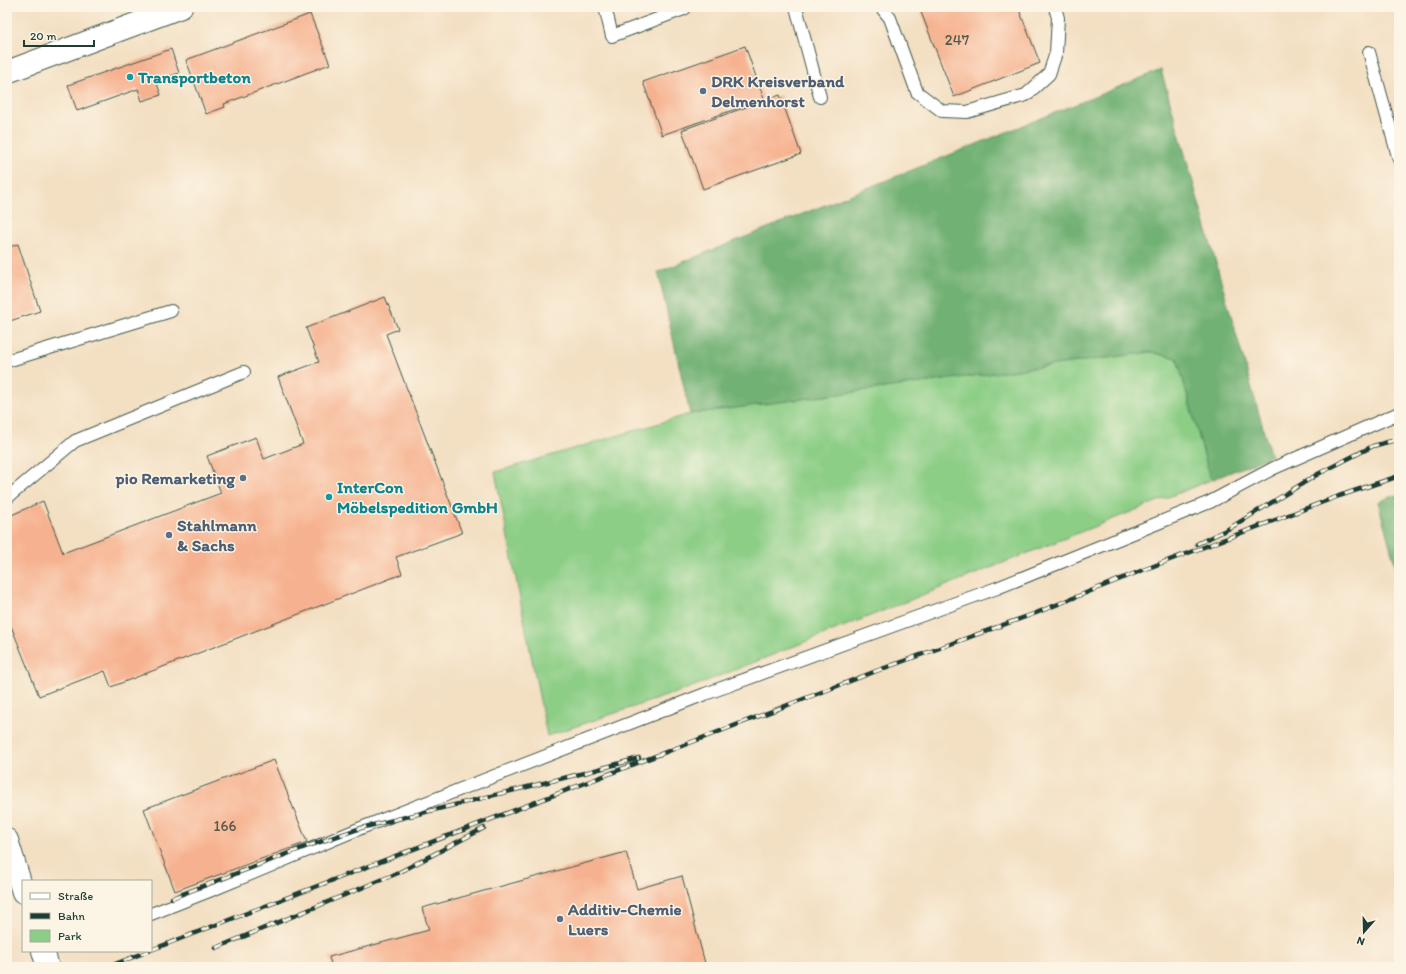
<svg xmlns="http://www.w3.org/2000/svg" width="1406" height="974" viewBox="0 0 1406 974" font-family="Itim,sans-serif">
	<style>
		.green { fill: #8cce86; stroke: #56865d }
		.forest { fill: #71b173; stroke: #487754 }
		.building { fill: #f6b290 }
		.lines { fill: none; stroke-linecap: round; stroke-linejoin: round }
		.service-casing { stroke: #3f5549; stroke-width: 14 }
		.minor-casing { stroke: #3f5549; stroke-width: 24 }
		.service { stroke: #fff; stroke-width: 12 }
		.minor { stroke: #fff; stroke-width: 22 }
		.rail-casing { stroke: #1f3d34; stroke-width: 4.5 }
		.rail { stroke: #fcf5e5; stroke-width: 3; stroke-dasharray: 9; stroke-linecap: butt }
		.culture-dot { fill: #0f9aa8; stroke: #fcf5e5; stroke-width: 1.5 }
		.service-dot { fill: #5c6f8a; stroke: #fcf5e5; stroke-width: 1.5 }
		.labels { text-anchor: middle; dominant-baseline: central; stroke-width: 3; stroke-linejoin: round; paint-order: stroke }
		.number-label { font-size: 15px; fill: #555a4b }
		.culture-label { font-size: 17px; font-weight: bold; fill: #0d838f; stroke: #fcf5e5; text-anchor: start }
		.service-label { font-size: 17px; font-weight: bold; fill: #4e5e75; stroke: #fcf5e5; text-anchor: start }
	</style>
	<rect width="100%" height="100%" fill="#fcf5e5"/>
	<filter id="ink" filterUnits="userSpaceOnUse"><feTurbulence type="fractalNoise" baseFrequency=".025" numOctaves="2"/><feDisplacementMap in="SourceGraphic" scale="8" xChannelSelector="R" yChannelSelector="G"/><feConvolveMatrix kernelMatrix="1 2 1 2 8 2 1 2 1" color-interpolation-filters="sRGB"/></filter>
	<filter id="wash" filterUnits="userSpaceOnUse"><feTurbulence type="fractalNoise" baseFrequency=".012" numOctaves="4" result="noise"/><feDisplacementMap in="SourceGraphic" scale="16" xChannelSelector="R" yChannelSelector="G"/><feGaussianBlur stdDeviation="0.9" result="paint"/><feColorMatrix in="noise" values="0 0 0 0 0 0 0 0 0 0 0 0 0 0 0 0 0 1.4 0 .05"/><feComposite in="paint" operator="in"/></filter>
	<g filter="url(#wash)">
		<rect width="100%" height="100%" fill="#f3dfc2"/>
		<!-- green -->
		<polygon class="green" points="1151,352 1177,358 1211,480 687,689 547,736 495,472 690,414"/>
		<!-- forest -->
		<g class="forest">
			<polygon points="1161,70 1271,456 1211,480 1177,358 1151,352 690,414 658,272"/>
			<polygon points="1399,495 1399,579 1378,502 1390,497"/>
		</g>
		<g id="blocks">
			<!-- building -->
			<g class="building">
				<polygon points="919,7 1018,7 1040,63 954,97"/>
				<polygon points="310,14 330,64 224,104 225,107 206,114 186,60"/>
				<polygon points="745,46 764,99 662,135 643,82"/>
				<polygon points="171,49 179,73 156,81 161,95 142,101 138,89 77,111 68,85"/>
				<polygon points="780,95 801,154 703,189 682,130"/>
				<polygon points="18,244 40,311 7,322 7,248"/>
				<polygon points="385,297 398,329 386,334 462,533 396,557 402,574 111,687 105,671 39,696 7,616 7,517 43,501 63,553 221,493 207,456 256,437 264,459 303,444 278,377 319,362 306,328"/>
				<polygon points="274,760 307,842 175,891 144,809"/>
				<polygon points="626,852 637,889 682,876 706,967 332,967 329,957 429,930 422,908"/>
			</g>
		</g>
	</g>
	<g filter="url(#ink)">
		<use href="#blocks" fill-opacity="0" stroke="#3f5549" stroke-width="1"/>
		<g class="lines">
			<!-- service casing -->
			<g class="service-casing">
				<g id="service">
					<polyline points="605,7 612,36 684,9"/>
					<polyline points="796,7 820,97"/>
					<polyline points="881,7 890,18 917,92 942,111 967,112 1026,95 1049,74 1056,53 1058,18 1055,7"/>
					<polyline points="1369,52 1399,160"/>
					<polyline points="7,361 171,311"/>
					<polyline points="7,498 75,441 244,372"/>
					<polyline points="151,914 217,888 361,828 705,694 997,588 1210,502 1274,468 1399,413"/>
				</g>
			</g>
			<!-- minor casing -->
			<g class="minor-casing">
				<g id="minor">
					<polyline points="7,72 181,7"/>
					<polyline points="7,840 23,892"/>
					<polyline points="43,951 48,967"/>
				</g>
			</g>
			<!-- service -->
			<use href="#service" class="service"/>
			<!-- minor -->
			<use href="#minor" class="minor"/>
			<!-- rail casing -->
			<g class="rail-casing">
				<g id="rail">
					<polyline points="1197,544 1230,528 1318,474 1373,446 1399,439"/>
					<polyline points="172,898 308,846 361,828 588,772 639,758"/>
					<polyline points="216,948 398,873 484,828"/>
					<polyline points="151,950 879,670 1036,613 1143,570 1339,496 1399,476"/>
					<polyline points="107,967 149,951"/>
				</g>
			</g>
			<!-- rail -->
			<use href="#rail" class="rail"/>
		</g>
	</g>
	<!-- markers -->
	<g class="culture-dot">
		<circle cx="130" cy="77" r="4"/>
		<circle cx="329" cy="497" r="4"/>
	</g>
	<g class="service-dot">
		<circle cx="703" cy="91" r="4"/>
		<circle cx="243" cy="478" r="4"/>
		<circle cx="169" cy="535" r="4"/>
		<circle cx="560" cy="919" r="4"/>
	</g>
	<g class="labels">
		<!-- number labels -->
		<g class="number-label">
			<text x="957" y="40">247</text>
			<text x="225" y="826">166</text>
		</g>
		<!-- culture labels -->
		<g class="culture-label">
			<text x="138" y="77">Transportbeton</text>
			<text x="337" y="487">InterCon<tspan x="337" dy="20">Möbelspedition GmbH</tspan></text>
		</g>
		<!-- service labels -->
		<g class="service-label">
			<text x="711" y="81">DRK Kreisverband<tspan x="711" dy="20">Delmenhorst</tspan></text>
			<text x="235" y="478" text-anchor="end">pio Remarketing</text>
			<text x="177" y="525">Stahlmann<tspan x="177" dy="20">&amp; Sachs</tspan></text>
			<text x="568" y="909">Additiv-Chemie<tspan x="568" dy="20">Luers</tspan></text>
		</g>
	</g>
	<!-- margin -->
	<rect width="1406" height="974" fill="none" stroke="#fcf5e5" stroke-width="24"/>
	<!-- legend -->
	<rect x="22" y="880" width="130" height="72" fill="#fcf5e5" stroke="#a4ab9e"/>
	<rect x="30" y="893" width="20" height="6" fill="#ffffff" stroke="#a4ab9e"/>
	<text x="58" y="900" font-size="12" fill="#1f3d34">Straße</text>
	<rect x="30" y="913" width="20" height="6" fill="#1f3d34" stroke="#a4ab9e"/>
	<text x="58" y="920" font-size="12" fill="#1f3d34">Bahn</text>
	<rect x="30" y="930" width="20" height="12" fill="#8cce86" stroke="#a4ab9e"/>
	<text x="58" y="940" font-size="12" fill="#1f3d34">Park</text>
	<!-- north arrow -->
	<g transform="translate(1364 932) rotate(200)" stroke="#fcf5e5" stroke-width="3" paint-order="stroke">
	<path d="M0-3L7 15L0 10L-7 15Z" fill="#1f3d34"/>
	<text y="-6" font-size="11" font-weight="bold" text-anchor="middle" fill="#1f3d34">N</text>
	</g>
	<!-- scale -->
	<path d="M24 40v6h70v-6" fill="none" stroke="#1f3d34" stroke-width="2"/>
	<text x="30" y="40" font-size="12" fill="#1f3d34" stroke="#fcf5e5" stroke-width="3" paint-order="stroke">20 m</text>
</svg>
